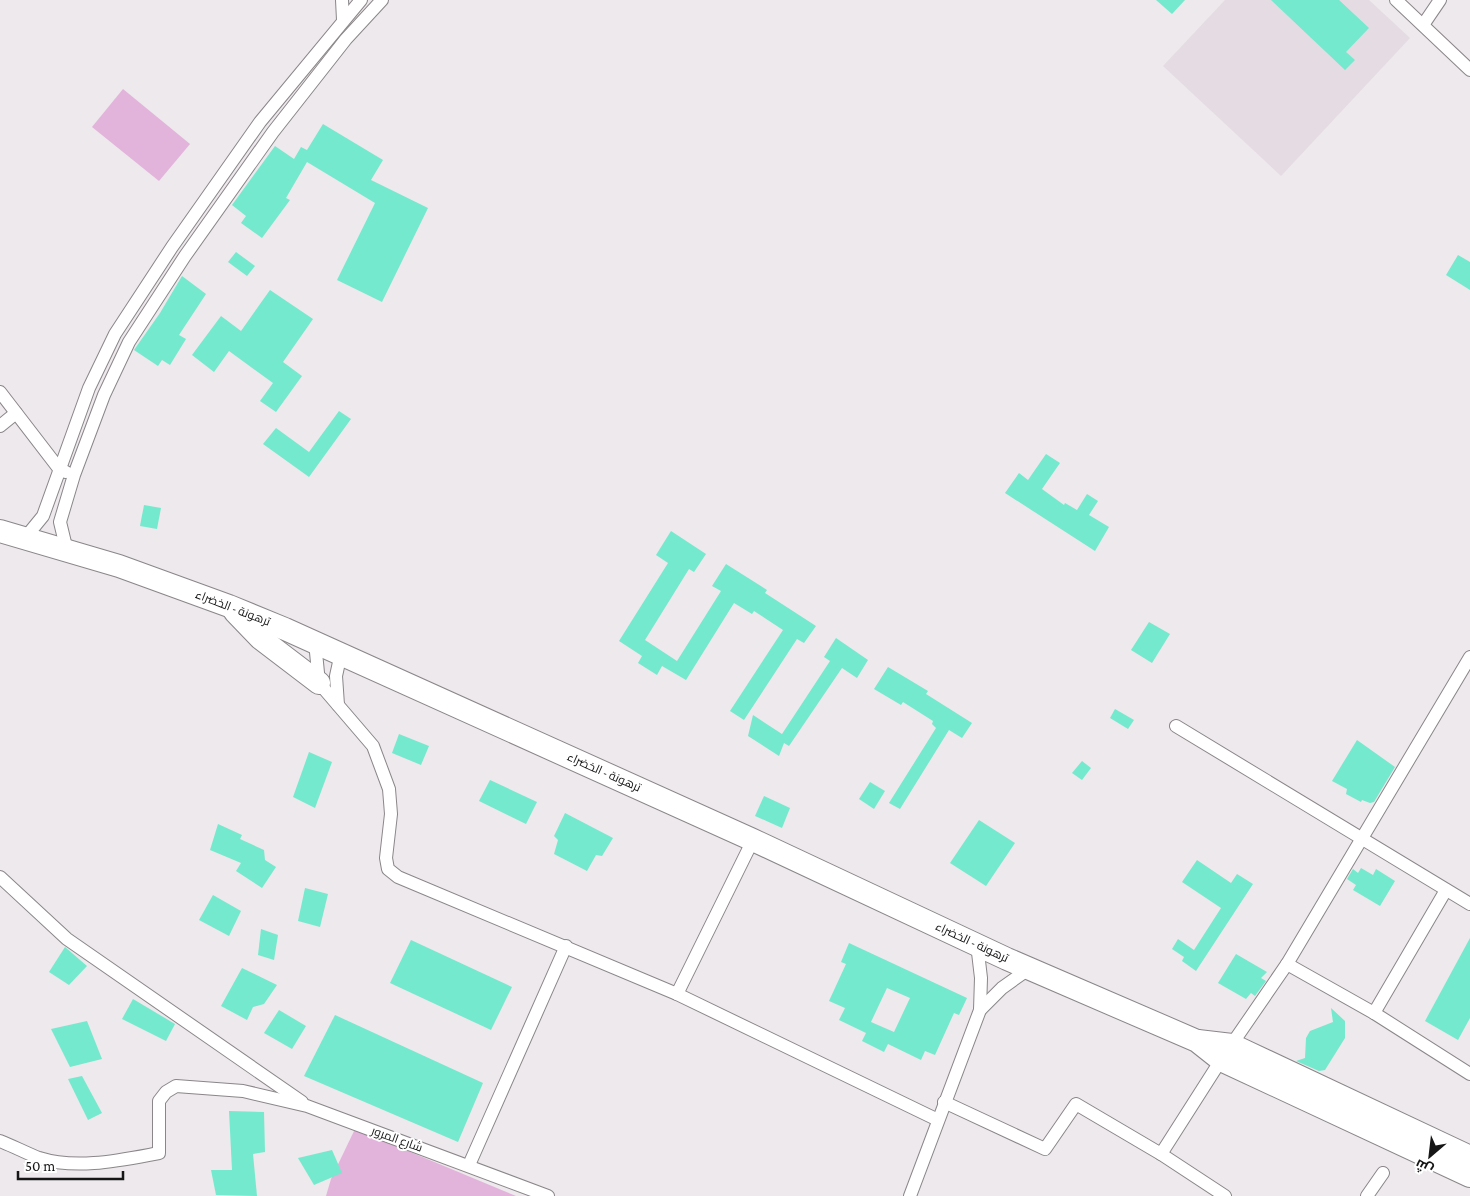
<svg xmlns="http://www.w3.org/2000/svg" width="1470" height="1196" viewBox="0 0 1470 1196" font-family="'Crimson Pro',Cairo,serif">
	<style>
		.built { fill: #e5dbe3 }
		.green { fill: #e2b3db }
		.building { fill: #75e9cd; fill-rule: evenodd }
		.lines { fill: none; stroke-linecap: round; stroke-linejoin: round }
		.street-casing { stroke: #8a8689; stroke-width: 14 }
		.highway-casing { stroke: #8a8689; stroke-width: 24 }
		.street { stroke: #fff; stroke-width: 12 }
		.highway { stroke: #fff; stroke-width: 22 }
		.labels { text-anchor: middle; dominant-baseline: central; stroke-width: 4; stroke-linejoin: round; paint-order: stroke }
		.street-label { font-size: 12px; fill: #171617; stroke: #fff }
	</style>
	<rect width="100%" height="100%" fill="#ede9ec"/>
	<!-- built -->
	<polygon class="built" points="1225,0 1369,0 1410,38 1281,176 1163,66"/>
	<!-- green -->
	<g class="green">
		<polygon points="123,89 190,144 159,181 92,127"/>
		<polygon points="355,1129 516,1196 326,1196 331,1179"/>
	</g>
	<!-- building -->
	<g class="building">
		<polygon points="1156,0 1185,0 1172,14"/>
		<polygon points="1271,0 1339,0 1369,28 1346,52 1355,60 1345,70"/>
		<polygon points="323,124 383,160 371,180 428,208 382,302 337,280 375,203 307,162 286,198 290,200 262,238 241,223 246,216 232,205 275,146 294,159 301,147 307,150"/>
		<polygon points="236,252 255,266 247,276 228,262"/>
		<polygon points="1458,255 1470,262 1470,290 1446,275"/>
		<polygon points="182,276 206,294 179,335 186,339 170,365 162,360 158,366 134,350 160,313"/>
		<polygon points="270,290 313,319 283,362 302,376 276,412 260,401 273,383 229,351 214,372 192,355 221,316 241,331"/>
		<polygon points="339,411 351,419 309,477 263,444 276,428 309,452"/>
		<polygon points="1046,454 1060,463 1042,489 1064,505 1065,503 1077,510 1087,494 1098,501 1089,515 1109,527 1095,551 1005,493 1019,473 1028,480"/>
		<polygon points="144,505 161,508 157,529 140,526"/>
		<polygon points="671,531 706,554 694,572 689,569 645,640 677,661 721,591 712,586 726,564 767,590 765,593 816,626 804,643 797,639 744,720 730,711 783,630 754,611 752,614 734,603 686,680 662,666 657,675 638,663 642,656 619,641 668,563 656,555"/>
		<polygon points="1149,622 1170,634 1152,663 1131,650"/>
		<polygon points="836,638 868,660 857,678 842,668 789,746 784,743 779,756 748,736 753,715 782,734 830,661 824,657"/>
		<polygon points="888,667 928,691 926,694 972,723 962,738 949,730 900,809 889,803 936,728 932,724 933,721 903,702 901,705 874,689"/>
		<polygon points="1115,709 1134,720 1128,729 1110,718"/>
		<polygon points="399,734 429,746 421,765 392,753"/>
		<polygon points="1357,740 1395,767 1374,802 1370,803 1362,800 1361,802 1346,794 1347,789 1332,781"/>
		<polygon points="309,752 332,762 315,808 293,797"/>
		<polygon points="1082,761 1091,768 1082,780 1072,773"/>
		<polygon points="490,780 537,802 526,824 479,801"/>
		<polygon points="870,782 885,791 874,809 859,799"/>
		<polygon points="764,796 790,808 782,828 755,816"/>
		<polygon points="565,813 613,838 602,856 596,855 587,871 554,854 558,840 554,836"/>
		<polygon points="979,820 1015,843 986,886 950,863"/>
		<polygon points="218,824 242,835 240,839 264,850 265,860 276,867 262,888 236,871 241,863 210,850"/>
		<polygon points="1197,860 1231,883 1237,874 1253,884 1196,971 1182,961 1184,957 1172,949 1178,939 1194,950 1221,908 1182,882"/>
		<polygon points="1361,868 1373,875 1376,869 1395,881 1380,906 1353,890 1356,885 1347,879 1353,869 1358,873"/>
		<polygon points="305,888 328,894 320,927 298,921"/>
		<polygon points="213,895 241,911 229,936 199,920"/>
		<polygon points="261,929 278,935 274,960 258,955"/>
		<polygon points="1470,938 1470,1018 1458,1040 1425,1021"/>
		<polygon points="411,940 512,987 491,1030 390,983"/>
		<path d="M849,943L967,998L959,1015L954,1013L935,1055L925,1051L921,1060L888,1044L884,1052L862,1041L866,1033L839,1020L845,1008L829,1001L846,964L841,962ZM887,988L910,998L894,1032L871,1022Z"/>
		<polygon points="65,947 87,966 69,985 49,972"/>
		<polygon points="1236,954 1267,972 1261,978 1266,981 1255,996 1251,993 1246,999 1218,983"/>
		<polygon points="242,968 277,985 264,1004 253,1007 247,1020 221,1006"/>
		<polygon points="133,999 175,1024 166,1041 122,1019"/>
		<polygon points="1331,1008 1345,1021 1345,1038 1325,1070 1319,1071 1296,1061 1305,1058 1306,1038 1310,1031 1333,1022"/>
		<polygon points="279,1010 306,1026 292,1049 264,1033"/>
		<polygon points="335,1015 483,1083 458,1142 304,1076"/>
		<polygon points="87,1021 102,1059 70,1067 51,1029"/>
		<polygon points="82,1076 102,1113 88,1120 68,1079"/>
		<polygon points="229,1111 264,1112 265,1152 253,1154 257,1196 216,1195 211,1170 232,1170"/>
		<polygon points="332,1150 342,1173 314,1185 298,1158"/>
	</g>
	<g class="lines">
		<!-- street casing -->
		<g class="street-casing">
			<g id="street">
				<polyline points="342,0 343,20"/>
				<polyline points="1396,0 1470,70"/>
				<polyline points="1423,25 1440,0"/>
				<polyline points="0,392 60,470 66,472"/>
				<polyline points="0,426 16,413"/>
				<polyline points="25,538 43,516 89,388 115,334 172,247 260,122 361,0"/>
				<polyline points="67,551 60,522 74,475 104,395 129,342 185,256 273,132 346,39 382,0"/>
				<polyline points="315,642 319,683 373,746 389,789 391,814 386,858 388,869 398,877 677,994 938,1120"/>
				<polyline points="338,705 336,676 341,653"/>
				<polyline points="1176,726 1470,904"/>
				<polyline points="0,877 67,939 302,1102"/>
				<polyline points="1287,964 1374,1013 1470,1074"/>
				<polyline points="677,994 753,840"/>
				<polyline points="980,1010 1002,988 1030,968"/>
				<polyline points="1374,1013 1446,890"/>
				<polyline points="944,1102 1045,1149 1076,1104 1161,1154 1225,1196"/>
				<path d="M0,1141C13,1146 26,1153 39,1158C77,1170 121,1160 159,1153V1101L166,1092L176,1086L243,1091L307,1106L548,1196"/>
				<polyline points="1161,1154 1221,1060 1287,964 1470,657"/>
				<polyline points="469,1165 566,946"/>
				<polyline points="910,1196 980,1010 981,978 977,944"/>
				<polyline points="1367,1196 1383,1173"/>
			</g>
		</g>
		<!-- highway casing -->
		<g class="highway-casing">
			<g id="highway">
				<polyline points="0,531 119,566 229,606 285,629 753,840 1007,959 1197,1041 1221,1060 1470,1176"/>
				<polyline points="235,612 260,638 319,683"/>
				<polyline points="1198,1041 1232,1045 1470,1157"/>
			</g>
		</g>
		<!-- street -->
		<use href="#street" class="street"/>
		<!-- highway -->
		<use href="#highway" class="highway"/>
	</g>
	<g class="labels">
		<!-- street labels -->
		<g class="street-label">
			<text transform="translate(233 608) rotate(21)">ترهونة - الخضراء</text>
			<text transform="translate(604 772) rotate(24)">ترهونة - الخضراء</text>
			<text transform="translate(972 942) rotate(25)">ترهونة - الخضراء</text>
			<text transform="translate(397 1139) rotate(20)">شارع المرور</text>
		</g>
	</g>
	<!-- north arrow -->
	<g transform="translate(1430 1156) rotate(208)" stroke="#ffffff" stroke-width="4" paint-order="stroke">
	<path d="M0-4L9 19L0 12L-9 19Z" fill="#171617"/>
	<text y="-8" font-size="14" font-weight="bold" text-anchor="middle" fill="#171617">ش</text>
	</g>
	<!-- scale -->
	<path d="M18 1171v8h105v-8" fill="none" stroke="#171617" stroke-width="2.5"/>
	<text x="25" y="1171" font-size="15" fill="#171617" stroke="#ffffff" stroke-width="4" paint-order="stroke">50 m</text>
</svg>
